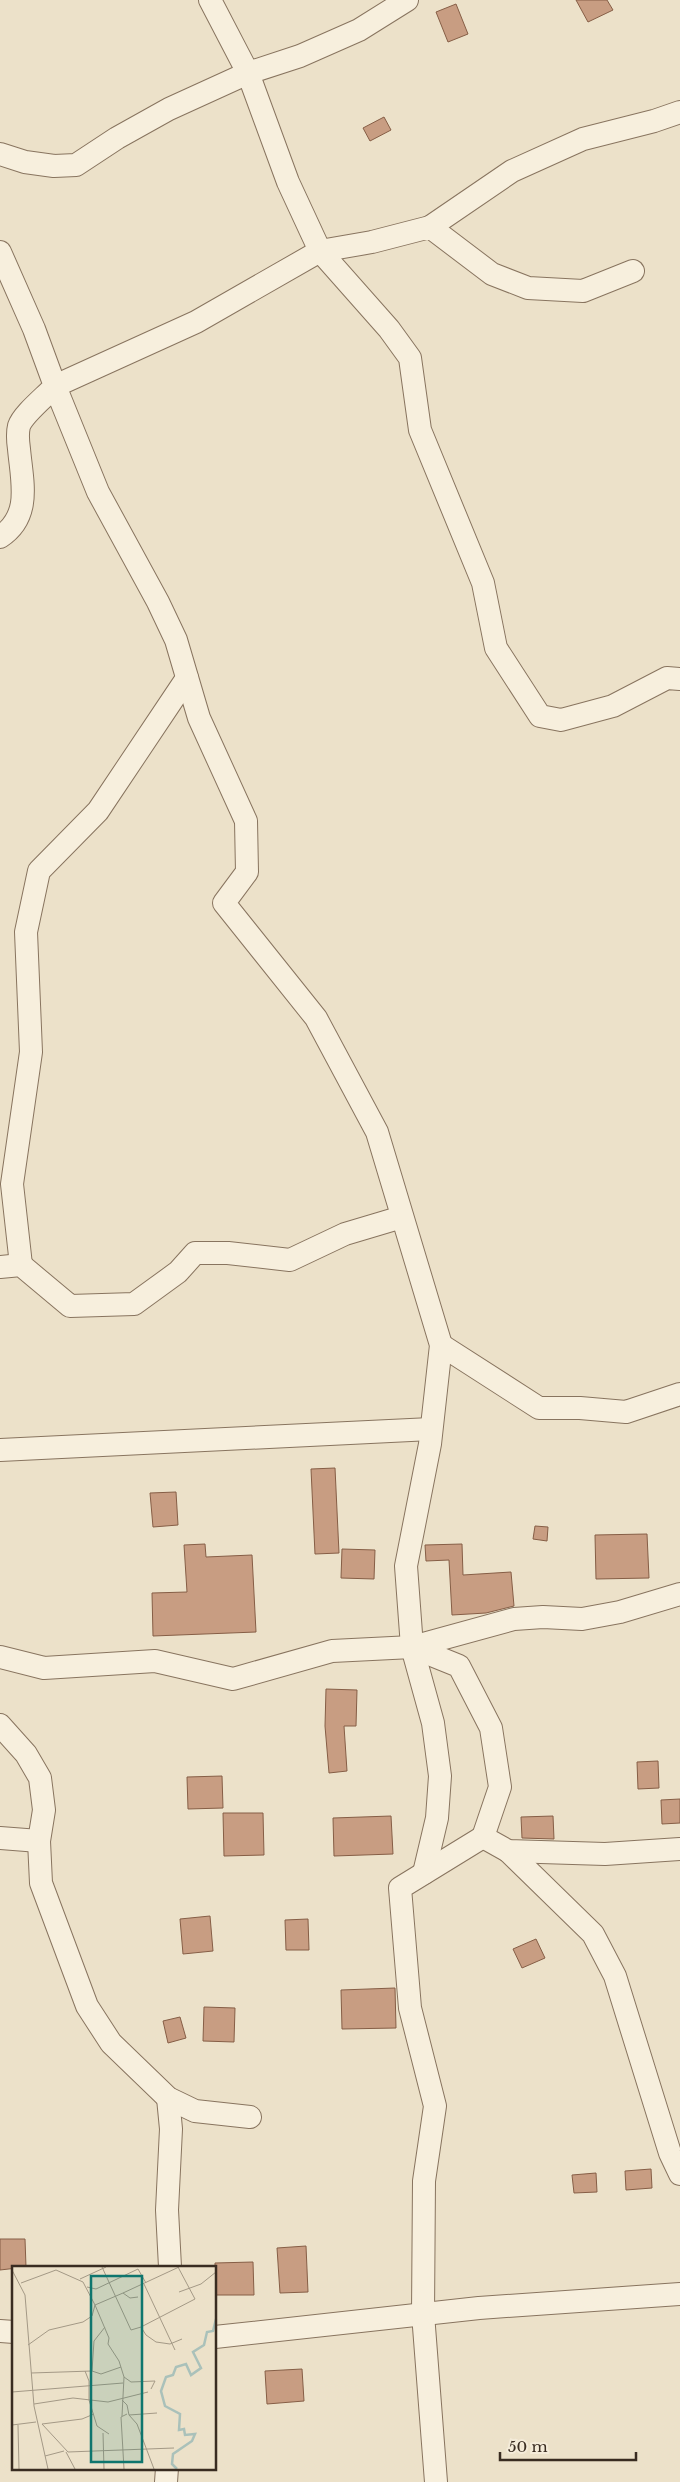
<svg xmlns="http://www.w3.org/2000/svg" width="680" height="2482" viewBox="0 0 680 2482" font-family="'Libre Baskerville',serif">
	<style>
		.building { fill: #c89d82; stroke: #865e46 }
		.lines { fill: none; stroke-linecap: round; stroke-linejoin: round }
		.minor-casing { stroke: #88745f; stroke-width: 24 }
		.minor { stroke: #f7efdd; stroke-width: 22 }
		.inset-river { fill: none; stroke: #aac1ba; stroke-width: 2.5 }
		.inset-road { fill: none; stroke: #a49986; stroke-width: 1 }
		.view { fill: #0f766e; fill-opacity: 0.15; stroke: #0f766e; stroke-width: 2.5 }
		.inset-edge { fill: none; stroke: #392c21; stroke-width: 2.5 }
	</style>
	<rect width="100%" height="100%" fill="#ece1c9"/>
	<!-- building -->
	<g class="building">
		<polygon points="576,0 607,0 613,10 588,22"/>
		<polygon points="456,4 468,34 448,42 436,12"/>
		<polygon points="384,117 391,130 370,141 363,128"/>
		<polygon points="335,1468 339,1553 315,1554 311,1469"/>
		<polygon points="176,1492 178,1525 153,1527 150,1493"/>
		<polygon points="535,1526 548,1527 547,1541 533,1539"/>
		<polygon points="647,1534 649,1578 596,1579 595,1535"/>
		<polygon points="205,1544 206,1557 252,1555 256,1632 153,1636 152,1593 187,1592 184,1545"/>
		<polygon points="462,1544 463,1575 511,1572 514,1606 486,1613 452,1615 449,1560 426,1561 425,1545"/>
		<polygon points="342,1549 375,1550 374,1579 341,1578"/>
		<polygon points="326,1689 357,1690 356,1726 344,1726 347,1771 329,1773 325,1726"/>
		<polygon points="658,1761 659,1788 638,1789 637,1762"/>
		<polygon points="222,1776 223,1808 188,1809 187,1777"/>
		<polygon points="680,1799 680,1823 662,1824 661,1800"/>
		<polygon points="223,1813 263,1813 264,1855 224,1856"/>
		<polygon points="391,1816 393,1854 334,1856 333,1818"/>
		<polygon points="553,1816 554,1839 522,1838 521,1817"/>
		<polygon points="210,1916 213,1951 183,1954 180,1919"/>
		<polygon points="308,1919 309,1950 286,1950 285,1920"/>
		<polygon points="536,1939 545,1958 522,1968 513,1949"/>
		<polygon points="395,1988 396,2028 342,2029 341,1990"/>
		<polygon points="204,2007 235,2008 234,2042 203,2041"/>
		<polygon points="180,2017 186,2038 168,2043 163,2021"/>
		<polygon points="651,2169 652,2188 626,2190 625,2171"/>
		<polygon points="596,2173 597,2192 574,2193 572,2175"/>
		<polygon points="0,2239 25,2239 26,2267 0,2270"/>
		<polygon points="306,2246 308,2292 280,2293 277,2248"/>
		<polygon points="253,2262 254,2295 215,2295 215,2263"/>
		<polygon points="302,2369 304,2401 267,2404 265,2371"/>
	</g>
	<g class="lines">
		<!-- minor casing -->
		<g class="minor-casing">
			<g id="minor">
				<polyline points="210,0 248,73 288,182 320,251 389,329 410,358 420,430 483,583 496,648 540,716 561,720 613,706 667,678 680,679"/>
				<polyline points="0,154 25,162 54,166 76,165 117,138 169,109 248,73 300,56 359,30 407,0"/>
				<polyline points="430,227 512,171 583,139 654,121 680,112"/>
				<path d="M0,252L34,329L55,386C46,396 23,414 19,426C17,434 18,442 19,449C22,482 32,516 0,537"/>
				<polyline points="21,1265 12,1184 31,1052 26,932 39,871 98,811 187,678"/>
				<polyline points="0,1267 21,1265 70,1306 134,1304 178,1272 195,1253 228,1253 290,1260 345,1234 402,1217"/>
				<polyline points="441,1345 539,1408 580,1408 626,1412 680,1394"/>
				<polyline points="0,1450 431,1429"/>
				<polyline points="412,1647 459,1666 491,1728 500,1787 483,1837 508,1851 605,1854 680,1849"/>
				<polyline points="0,1657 44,1668 155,1661 233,1679 332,1651 412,1647 514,1619 543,1617 582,1619 620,1612 680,1594"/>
				<polyline points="0,1725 26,1754 40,1778 44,1810 39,1841 41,1883 87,2006 111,2043 168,2098 195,2111 250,2117"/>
				<polyline points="0,1838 39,1841"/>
				<polyline points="508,1851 593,1934 615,1976 670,2153 680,2174"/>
				<polyline points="424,1873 437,1818 440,1776 433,1723 412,1647 406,1566 430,1444 441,1345 377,1132 316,1018 224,903 247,872 246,821 199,718 176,640 158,602 98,492 55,386 196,322 320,251 372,242 430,227 492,274 528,288 583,291 633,271"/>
				<polyline points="168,2098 171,2129 167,2210 170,2267"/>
				<polyline points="0,2331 14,2332"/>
				<polyline points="215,2337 479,2308 680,2294"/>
				<polyline points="166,2482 167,2468"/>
				<polyline points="436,2482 423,2314 424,2181 435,2106 410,2008 400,1888 483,1837"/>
			</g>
		</g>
		<!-- minor -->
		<use href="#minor" class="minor"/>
	</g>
	<!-- overview -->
	<g transform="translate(12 2266)">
		<rect width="204" height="204" fill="#ece1c9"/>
		<path class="inset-river" d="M165,203L160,198L161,188L180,175L183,168L173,169L172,163L167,164L168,148L153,140L149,125L154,111L161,109L164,101L174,98L179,109L189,102L181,86L192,79L195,66L201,65L204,53"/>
		<path class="inset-road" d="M90,1L119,64L129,61L134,69L144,76L158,78L170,73M0,4L13,29L22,140L36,203M68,13L94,1M9,17L44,4L71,16L83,39L80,50L71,56L37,64L16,79M132,18L163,84M75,21L84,23L126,3L134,17M167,26L189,18L204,6M111,27L167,1M129,61L183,33L166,1M73,105L77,115V134L85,160L97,168M80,105L82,75L93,61M19,107L80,105L89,108L109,101M112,111L119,116L143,115L139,123M0,126L111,117M110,134L115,139L117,149L145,147M22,138L61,132L96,136L136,126M117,149L125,158L142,203M110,150L112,111L107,95L96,78L97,72L83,39L111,27L118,32L126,31M30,158L56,186L162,182M30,158L70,153L82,148M0,159L24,156M6,159L7,203M91,167L92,203M54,186L63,203M33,190L52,185M112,203L109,151L115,148"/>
		<path class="view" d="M79,10H130V196H79Z"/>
		<rect width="204" height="204" class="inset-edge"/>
	</g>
	<!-- scale -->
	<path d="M500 2452v8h136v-8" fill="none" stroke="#392c21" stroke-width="2.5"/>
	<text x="508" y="2452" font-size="15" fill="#392c21" stroke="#f4ebd9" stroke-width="4" paint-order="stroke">50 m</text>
</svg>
